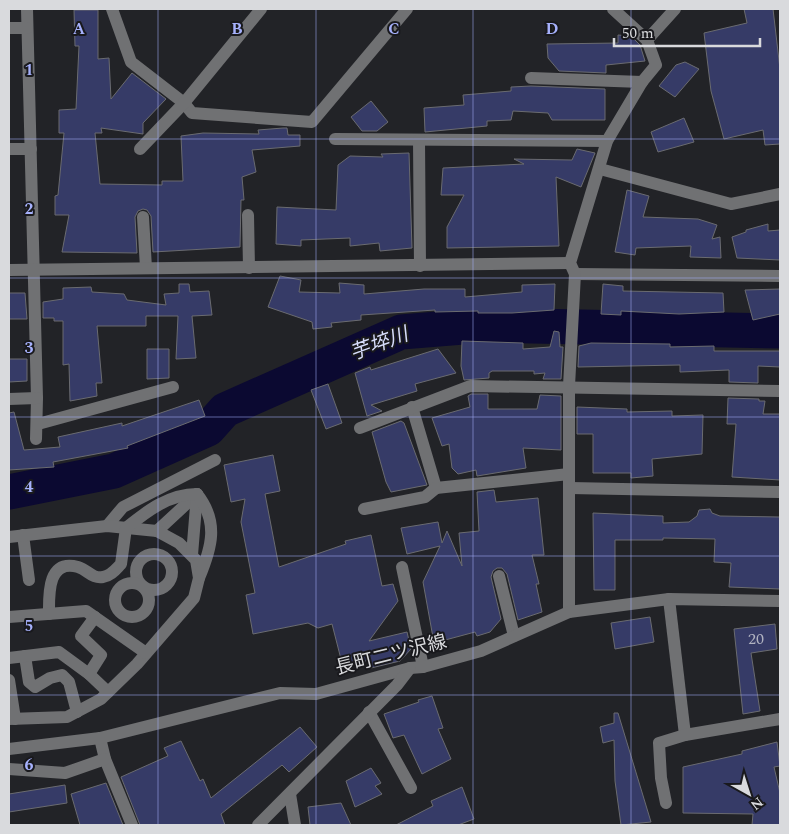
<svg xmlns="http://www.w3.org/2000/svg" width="789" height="834" viewBox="0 0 789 834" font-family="Spectral,'Noto Sans JP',serif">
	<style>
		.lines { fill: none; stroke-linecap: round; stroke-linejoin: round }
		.river { stroke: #0b0931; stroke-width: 35 }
		.building { fill: #363b67; stroke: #6a6b70 }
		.minor { stroke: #707173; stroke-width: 12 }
		.grid { fill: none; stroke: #a6b1fc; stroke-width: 1; stroke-opacity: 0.55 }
		.labels { text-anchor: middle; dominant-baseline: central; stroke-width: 4; stroke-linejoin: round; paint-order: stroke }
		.number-label { font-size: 16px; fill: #b0b2c0 }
		.street-label { font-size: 19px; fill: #d9dadd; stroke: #19191d }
		.water-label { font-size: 20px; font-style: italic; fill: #d7ddfb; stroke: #19191d }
		.grid-label { font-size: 16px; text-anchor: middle; font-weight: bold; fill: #a6b1fc; stroke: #19191d; stroke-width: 4; stroke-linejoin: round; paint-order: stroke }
	</style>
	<rect width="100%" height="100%" fill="#222327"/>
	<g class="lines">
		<!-- river -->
		<polyline class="river" points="9,492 114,471 208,429 225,410 401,332 488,325 780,331"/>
	</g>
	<!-- building -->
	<g class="building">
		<polygon points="744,9 773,9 780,69 780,144 765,145 763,130 724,139 711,91 704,33 747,23"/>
		<polygon points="74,10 98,10 98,59 109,58 111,99 132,73 166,99 143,123 143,134 101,128 102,133 95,133 100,184 162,185 162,181 183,181 181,136 203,133 259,134 258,130 283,128 287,128 288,135 300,135 300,146 252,150 256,172 242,177 244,200 241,200 240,247 153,252 151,216 147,210 143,209 138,211 135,217 137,253 62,252 69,215 55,215 55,196 58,195 64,133 59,133 59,110 76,109 79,46 75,46"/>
		<polygon points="618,35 631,36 640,45 645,61 606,65 606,73 559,71 548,58 547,44 618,43"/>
		<polygon points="685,62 699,69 675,97 659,86 676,65"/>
		<polygon points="531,86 605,89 605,120 552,120 548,113 513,111 511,120 487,121 487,126 425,132 424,108 464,105 463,95 511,91 511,87"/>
		<polygon points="371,101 388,122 377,131 362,131 351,117"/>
		<polygon points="684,118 694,142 658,152 651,132"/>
		<polygon points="577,149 595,153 581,187 556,177 559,246 447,248 447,227 464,195 441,195 443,168 524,164 514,159 572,160"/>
		<polygon points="409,153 412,248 380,251 379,243 350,246 350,238 301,240 301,246 276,244 277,207 336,210 338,165 350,156 383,157 381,154"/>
		<polygon points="627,190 649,196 643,217 698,219 717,225 712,239 720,237 721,258 690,257 691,246 636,248 635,255 615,252"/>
		<polygon points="768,224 768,231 780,230 780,260 737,258 732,237 746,232 746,230"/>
		<polygon points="280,276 301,280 299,292 340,293 339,283 364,285 364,294 424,289 465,289 465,297 522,292 522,285 555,284 554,310 512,313 478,313 478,311 435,312 435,310 361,315 361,320 331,323 332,327 313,329 312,322 268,307"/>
		<polygon points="179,284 189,284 190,292 209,291 212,315 192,316 196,358 176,359 178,316 146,316 146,326 97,326 102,383 96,383 97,396 70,401 69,364 63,365 63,321 54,321 54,318 43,318 43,302 63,299 63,288 91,287 92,292 124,294 127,300 166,305 164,294 179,293"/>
		<polygon points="603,284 623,286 623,291 723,293 724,312 679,314 621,311 621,315 601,314"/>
		<polygon points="780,289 780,314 753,320 745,290"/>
		<polygon points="9,293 25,293 27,319 9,319"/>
		<polygon points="554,331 559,332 560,347 563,347 561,379 543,379 545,373 534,374 534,371 492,371 489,373 489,378 464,380 461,366 462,341 523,343 523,349 550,347"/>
		<polygon points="591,343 670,344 670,347 714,346 714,351 780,351 780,367 758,366 758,383 729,382 729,370 680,372 680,365 578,367 579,346"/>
		<polygon points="147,349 169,349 169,378 147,379"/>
		<polygon points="438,349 456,373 415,384 417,391 371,405 382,411 367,416 355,373 370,367 371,370"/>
		<polygon points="9,359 27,359 27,381 9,382"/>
		<polygon points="328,384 342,423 326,429 311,390"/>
		<polygon points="471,394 488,394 488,409 537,409 540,395 561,396 561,450 523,448 526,468 477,476 476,470 458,474 452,468 449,444 442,446 432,418 470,407 468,396"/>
		<polygon points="728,398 759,399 759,401 765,401 763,414 780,414 780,480 732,477 736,424 727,424"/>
		<polygon points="199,400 205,416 127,446 128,448 53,462 54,467 9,470 9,413 14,412 24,450 60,447 58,437 122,423 122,426"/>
		<polygon points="577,407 627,409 627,412 672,411 672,416 703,415 702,454 652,459 653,476 631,478 631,473 593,473 593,434 577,434"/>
		<polygon points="401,421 404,423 427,485 391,492 386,482 372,432"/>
		<polygon points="273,455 280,491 265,494 279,567 346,544 345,541 371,535 382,586 393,584 398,601 369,641 407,632 411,649 400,661 371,668 369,660 343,667 332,624 318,628 308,623 253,634 246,595 255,593 241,522 245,499 231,502 224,465"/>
		<polygon points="494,490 496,502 538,498 544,555 532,555 539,584 536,584 542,612 518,620 507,574 502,568 497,568 493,571 491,577 501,619 490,632 477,636 475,632 434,643 423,582 440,546 407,554 401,528 438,522 442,543 447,531 462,566 459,533 479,531 477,492"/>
		<polygon points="710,509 712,513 720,516 780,517 780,589 729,587 731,563 714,562 715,539 663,538 663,540 615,540 615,590 594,590 593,513 663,516 663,523 689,522 697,516 699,510"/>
		<polygon points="650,617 654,642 615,649 611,623"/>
		<polygon points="775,624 777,649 751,653 760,711 743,714 734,629"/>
		<polygon points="432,696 443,728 438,729 451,759 422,774 404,735 393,738 384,714 419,702 418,700"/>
		<polygon points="614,713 618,713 651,822 621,825 615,781 614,740 603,743 600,727 614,723"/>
		<polygon points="300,727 317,747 289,772 282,765 221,814 225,825 140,825 121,777 168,756 164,748 181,741 200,781 203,779 211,798"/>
		<polygon points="777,742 780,766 774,767 780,793 780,825 752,825 753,814 683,813 683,767 742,754 742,751"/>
		<polygon points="371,768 381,783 375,786 382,794 355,807 346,781"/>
		<polygon points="106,783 123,825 80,825 71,794"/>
		<polygon points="65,785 67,803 9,812 9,794"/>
		<polygon points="462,787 474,819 458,825 396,825 433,806 431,801"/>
		<polygon points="341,803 351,825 310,825 308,807"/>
	</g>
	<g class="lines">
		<!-- minor -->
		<g class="minor">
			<polyline points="27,9 37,398 36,439"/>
			<polyline points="112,9 131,62 184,103 192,113 312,122 407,9"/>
			<polyline points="9,28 27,28"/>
			<polyline points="647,40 675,9"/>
			<polyline points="531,78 642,82"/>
			<polyline points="335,139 607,141"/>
			<polyline points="419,140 420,266"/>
			<polyline points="9,149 31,149"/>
			<polyline points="140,149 184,103 261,9"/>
			<polyline points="600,169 731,204 780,194"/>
			<polyline points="248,215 249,268"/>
			<polyline points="143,217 146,268"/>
			<polyline points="9,270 570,263"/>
			<polyline points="575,274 780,276"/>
			<polyline points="9,399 37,398"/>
			<polyline points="412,407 436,488 569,474"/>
			<polyline points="38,424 173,387"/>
			<polyline points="360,428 470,386 780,391"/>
			<polyline points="570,488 780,492"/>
			<polyline points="364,509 425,497 436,488"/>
			<polyline points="107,526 123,507 215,460"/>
			<polyline points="157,531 197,494"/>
			<polyline points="23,535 29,580"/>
			<polyline points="9,537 107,526 157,531 179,543 196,560 199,578 194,598 137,664 101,699 67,717 9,719"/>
			<circle cx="154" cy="572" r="18"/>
			<polyline points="192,555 197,494"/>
			<polyline points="402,567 423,667"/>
			<polyline points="499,576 514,636"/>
			<circle cx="132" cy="600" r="17"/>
			<polyline points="669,599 685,735"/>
			<polyline points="569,612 569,386 575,274 570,263 607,141 642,82 656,65 647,40 613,9"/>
			<path d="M49,614C49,595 47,559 78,567C88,570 92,579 103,577C111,576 116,569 121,564L126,528C147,511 169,494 197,494C219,522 212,547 199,578"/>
			<polyline points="9,617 86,611 146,653"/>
			<polyline points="25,656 29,682 35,687 50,678 62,675 69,682 77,712"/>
			<polyline points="9,658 59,652 89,674 108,692"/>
			<polyline points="89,674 101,655 81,636 95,617"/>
			<polyline points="9,680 15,719"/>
			<polyline points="369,712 411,788"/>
			<polyline points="100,738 105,759 132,825"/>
			<polyline points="9,749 100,738 280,693 316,694 410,668 423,667 481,651 569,612 669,599 780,601"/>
			<polyline points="9,769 65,773 105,759"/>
			<polyline points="290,794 295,825"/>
			<polyline points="666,803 661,778 659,743 685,735 780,719"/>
			<polyline points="258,825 397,685 410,668"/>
		</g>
	</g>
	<!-- grid -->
	<path class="grid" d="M158,9V825M316,9V825M473,9V825M631,9V825M9,139H780M9,278H780M9,417H780M9,556H780M9,695H780"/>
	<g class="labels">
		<!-- number labels -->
		<g class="number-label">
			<text x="756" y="639">20</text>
		</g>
		<!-- street labels -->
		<g class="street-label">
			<text transform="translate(391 655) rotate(-14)">長町二ツ沢線</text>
		</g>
		<!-- water labels -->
		<g class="water-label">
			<text transform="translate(379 344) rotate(-20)">芋埣川</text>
		</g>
	</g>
	<g class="grid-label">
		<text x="79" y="34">A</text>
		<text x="237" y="34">B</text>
		<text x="394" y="34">C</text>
		<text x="552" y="34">D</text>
		<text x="29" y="75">1</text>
		<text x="29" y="214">2</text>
		<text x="29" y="353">3</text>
		<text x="29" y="492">4</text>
		<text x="29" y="631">5</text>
		<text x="29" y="770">6</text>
	</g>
	<!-- border -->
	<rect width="789" height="834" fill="none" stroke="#d9dadd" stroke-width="20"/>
	<!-- north arrow -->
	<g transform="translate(749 794) rotate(141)" stroke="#19191d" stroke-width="4" paint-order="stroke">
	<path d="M0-4L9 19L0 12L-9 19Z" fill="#d9dadd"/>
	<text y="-8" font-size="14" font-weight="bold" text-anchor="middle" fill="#d9dadd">N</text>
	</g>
	<!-- scale -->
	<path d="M614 38v8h146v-8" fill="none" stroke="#d9dadd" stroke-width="2.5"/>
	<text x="622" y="38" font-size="15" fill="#d9dadd" stroke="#19191d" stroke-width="4" paint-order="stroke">50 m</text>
</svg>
